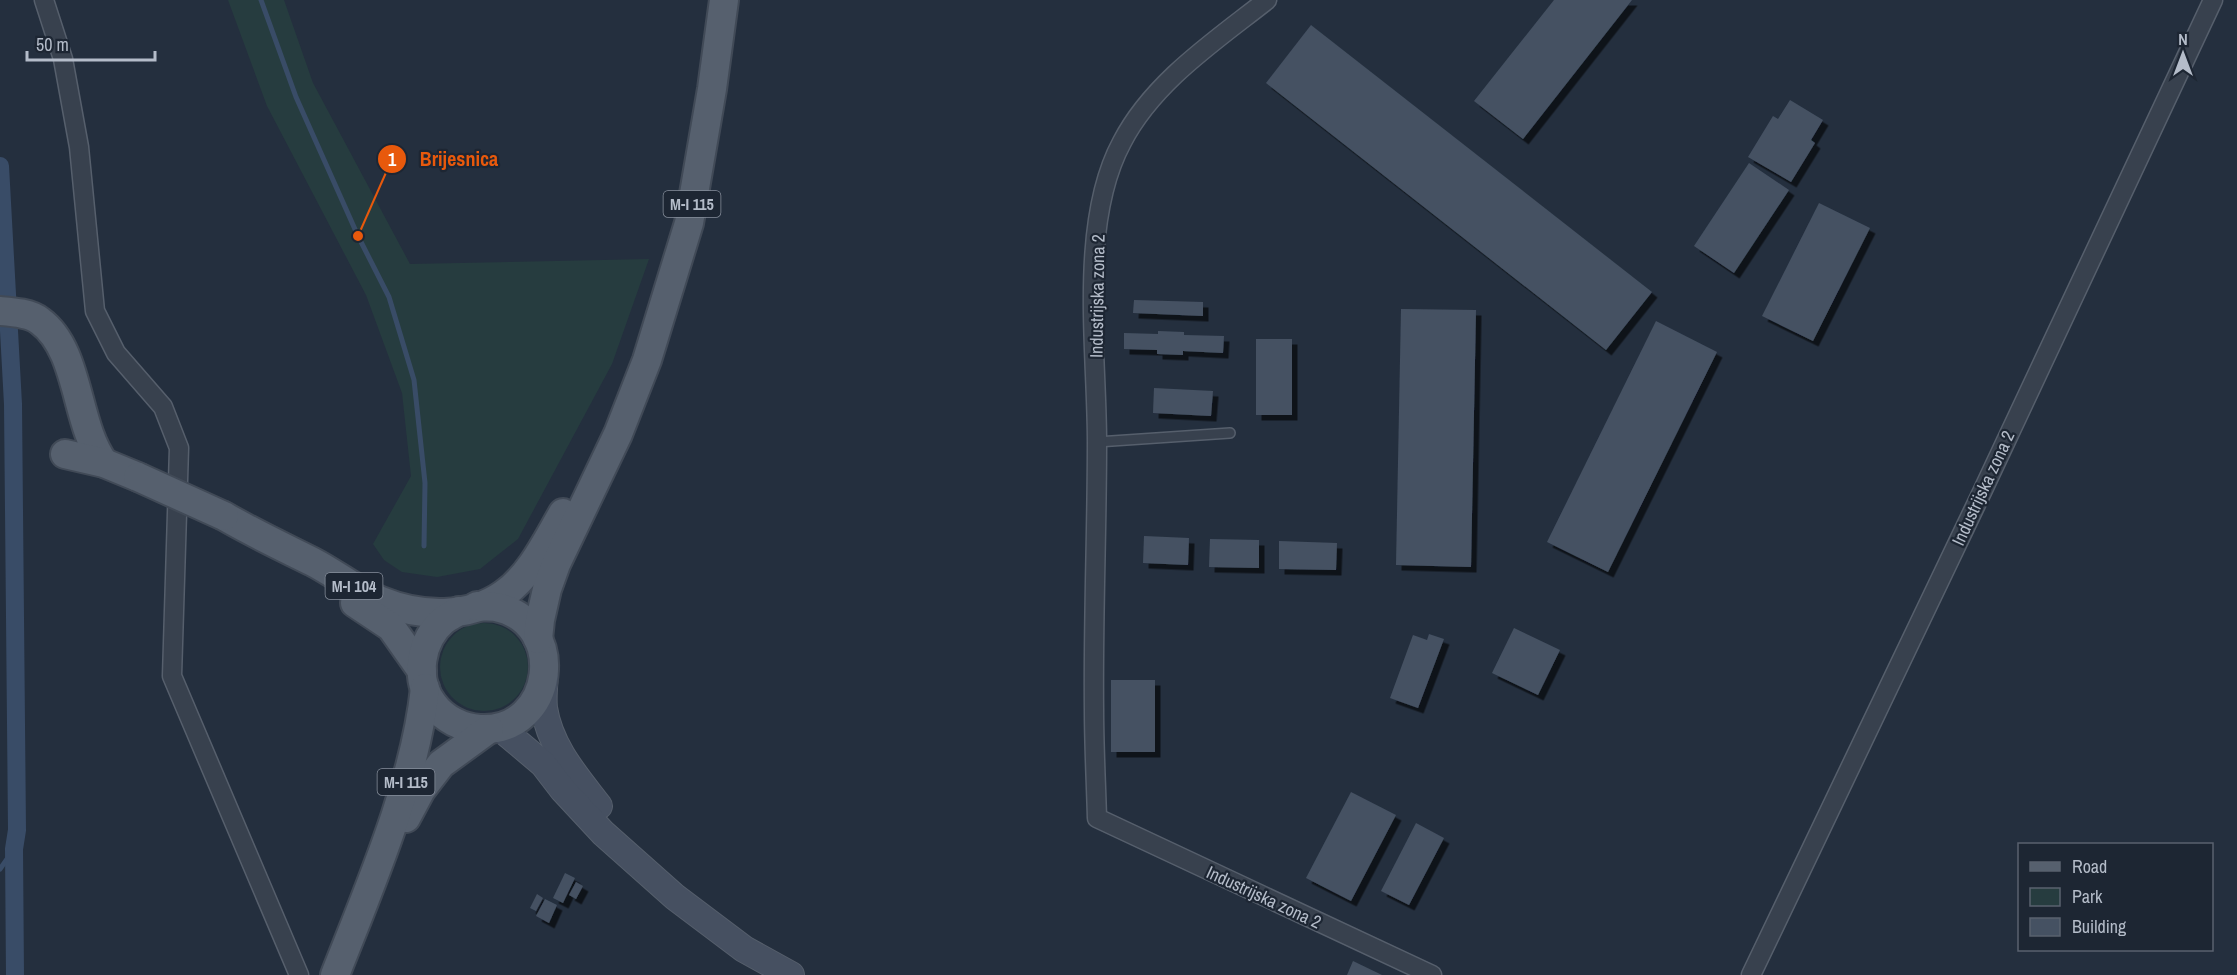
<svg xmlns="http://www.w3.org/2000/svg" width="2237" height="975" viewBox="0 0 2237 975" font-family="'Archivo Narrow',sans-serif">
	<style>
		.green { fill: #263c3f }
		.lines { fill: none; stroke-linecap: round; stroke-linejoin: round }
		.stream { stroke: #394c67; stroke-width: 5 }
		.canal { stroke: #394c67; stroke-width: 18 }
		.building { fill: #455162; filter: url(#shadow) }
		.lane-casing { stroke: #565f6c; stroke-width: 12 }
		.street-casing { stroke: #565f6c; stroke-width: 21 }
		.secondary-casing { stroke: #565f6c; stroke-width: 28 }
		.primary-casing { stroke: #414a57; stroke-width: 32 }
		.lane { stroke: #38414e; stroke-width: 9 }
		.street { stroke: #38414e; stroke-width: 18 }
		.secondary { stroke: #465061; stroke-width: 26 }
		.primary { stroke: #56606e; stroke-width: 28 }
		.primary-bridge-casing { stroke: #414a57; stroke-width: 32; stroke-linecap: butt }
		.primary-bridge { stroke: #56606e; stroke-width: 28 }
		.labels { text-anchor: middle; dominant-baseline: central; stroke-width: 4.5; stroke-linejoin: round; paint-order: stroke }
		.shield { fill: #1d2633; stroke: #878f9c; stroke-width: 1.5 }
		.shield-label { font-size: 16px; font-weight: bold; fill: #b4bcc9 }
		.street-label { font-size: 18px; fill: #b4bcc9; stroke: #1d2633 }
		.leader { fill: none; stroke: #e8590c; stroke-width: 2 }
		.callout-dot { fill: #e8590c; stroke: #1d2633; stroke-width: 2 }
		.mark-label { font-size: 18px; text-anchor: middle; font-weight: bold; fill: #fff }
		.callout-label { font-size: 20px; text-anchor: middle; font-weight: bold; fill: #e8590c; stroke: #1d2633; stroke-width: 4.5; stroke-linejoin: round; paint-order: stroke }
	</style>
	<defs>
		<filter id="shadow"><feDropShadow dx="5.5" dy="5.5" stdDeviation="0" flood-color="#0009"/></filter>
	</defs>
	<rect width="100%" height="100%" fill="#242f3e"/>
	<!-- green -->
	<g class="green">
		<polygon points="228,0 284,0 313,83 410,264 649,259 612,364 518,539 480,569 437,577 402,572 384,560 373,544 411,476 402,393 366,295 267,106"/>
		<circle cx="484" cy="667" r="44"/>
	</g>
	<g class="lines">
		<!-- stream -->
		<g class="stream">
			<polyline points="261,0 296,97 358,236 389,297 414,380 425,483 424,546"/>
			<polyline points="0,239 5,236"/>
			<polyline points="0,869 14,849"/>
		</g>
		<!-- canal -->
		<polyline class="canal" points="0,166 13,404 17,830 14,849 15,975"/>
	</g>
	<!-- building -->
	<g class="building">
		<polygon points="1554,0 1632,0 1523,139 1474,101"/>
		<polygon points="1311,25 1652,292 1606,350 1266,83"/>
		<polygon points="1790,100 1823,120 1811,140 1815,143 1791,182 1748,157 1773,116 1778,119"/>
		<polygon points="1749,163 1789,190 1734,273 1694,246"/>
		<polygon points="1819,203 1870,228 1813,341 1762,316"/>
		<polygon points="1134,300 1203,302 1203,316 1133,313"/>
		<polygon points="1401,309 1476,310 1471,567 1396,565"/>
		<polygon points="1656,321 1717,352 1608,572 1547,542"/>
		<polygon points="1158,331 1184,332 1184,335 1224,336 1223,353 1183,351 1183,355 1157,354 1157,350 1124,349 1124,333 1158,334"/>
		<rect x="1256" y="339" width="36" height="76"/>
		<polygon points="1154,388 1213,391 1211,416 1153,413"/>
		<polygon points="1144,536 1189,538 1188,565 1143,563"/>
		<polygon points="1210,539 1259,540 1259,568 1209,567"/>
		<polygon points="1279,541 1337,543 1336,570 1279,569"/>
		<polygon points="1514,628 1560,650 1538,695 1492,673"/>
		<polygon points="1429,634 1444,639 1418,708 1390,698 1413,635 1427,640"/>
		<rect x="1111" y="680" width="44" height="72"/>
		<polygon points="1351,792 1396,815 1351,901 1306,878"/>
		<polygon points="1416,823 1444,838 1409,905 1381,891"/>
		<polygon points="565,873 575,878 563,903 553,898"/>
		<polygon points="576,882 583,886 576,899 569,895"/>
		<polygon points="537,894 543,898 536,911 530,908"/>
		<polygon points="545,899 557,905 549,923 536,916"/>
		<polygon points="1353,961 1382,975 1347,975"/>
	</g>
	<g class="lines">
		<!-- lane casing -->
		<g class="lane-casing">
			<polyline id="lane" points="1097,442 1230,433"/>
		</g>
		<!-- street casing -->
		<g class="street-casing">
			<g id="street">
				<polyline points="44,0 63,59 79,147 95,311 116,353 163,407 179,448 172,676 299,975"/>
				<path d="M1267,0C1215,41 1153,82 1122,142C1078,223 1097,351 1097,442C1097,531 1093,620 1094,709C1094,746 1096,782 1097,818L1432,975"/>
				<polyline points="1751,975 1982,492 2213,0"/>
			</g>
		</g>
		<!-- secondary casing -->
		<g class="secondary-casing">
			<g id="secondary">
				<path d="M545,675C544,686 543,698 544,708C550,747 576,776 599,806"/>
				<polyline points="499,727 543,764 563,790 603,833 675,897 744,949 791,975"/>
			</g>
		</g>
		<!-- primary casing -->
		<g class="primary-casing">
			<g id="primary">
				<path d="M0,311C13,312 30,313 40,321C80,350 75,424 104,463"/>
				<polyline points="65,454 104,463 138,477"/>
				<path d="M224,516C253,533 283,547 313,562C336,574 357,591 381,601C420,617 469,619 504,594C531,575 547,540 563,513"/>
				<polyline points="355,603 391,627 422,671"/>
				<path d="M459,611C454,614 448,617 444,620C420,640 414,679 433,704C444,719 462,728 480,729C555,733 569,622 496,607C490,606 483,607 477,606"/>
				<polyline points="538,639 540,620 547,589 556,564 618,434 647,360 689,223 712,89 724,0"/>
				<polyline points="406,818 421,790 441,764 489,729"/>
				<path d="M335,975C370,886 415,783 425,688"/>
			</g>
		</g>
		<!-- lane -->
		<use href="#lane" class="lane"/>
		<!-- street -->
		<use href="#street" class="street"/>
		<!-- secondary -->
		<use href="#secondary" class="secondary"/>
		<!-- primary -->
		<use href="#primary" class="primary"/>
		<!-- primary-bridge casing -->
		<g class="primary-bridge-casing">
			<polyline id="primary-bridge" points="138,477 224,516"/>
		</g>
		<!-- primary-bridge -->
		<use href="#primary-bridge" class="primary-bridge"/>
	</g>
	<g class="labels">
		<!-- shield labels -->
		<g class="shield">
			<rect x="663.5" y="191" width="57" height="26" rx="4.5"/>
			<rect x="325.5" y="573" width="57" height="26" rx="4.5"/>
			<rect x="377.5" y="769" width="57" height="26" rx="4.5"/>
		</g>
		<g class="shield-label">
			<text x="692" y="204">M-I 115</text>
			<text x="354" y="586">M-I 104</text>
			<text x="406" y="782">M-I 115</text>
		</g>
		<!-- street labels -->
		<g class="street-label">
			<text transform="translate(1097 296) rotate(-89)">Industrijska zona 2</text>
			<text transform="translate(1983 488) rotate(-65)">Industrijska zona 2</text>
			<text transform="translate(1264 897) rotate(25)">Industrijska zona 2</text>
		</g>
	</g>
	<!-- callouts -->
	<path class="leader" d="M358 236L392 159"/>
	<g class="callout-dot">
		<circle cx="358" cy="236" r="6"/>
		<circle cx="392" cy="159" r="15"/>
	</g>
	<g class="mark-label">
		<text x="392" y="166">1</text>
	</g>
	<g class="callout-label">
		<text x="459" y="166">Brijesnica</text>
	</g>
	<!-- legend -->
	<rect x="2018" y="843" width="195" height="108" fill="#1d2633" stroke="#59626f" stroke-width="1.5"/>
	<rect x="2030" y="862" width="30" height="9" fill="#56606e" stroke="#59626f" stroke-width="1.5"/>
	<text x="2072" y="873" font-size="18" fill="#b4bcc9">Road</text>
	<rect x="2030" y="888" width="30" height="18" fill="#263c3f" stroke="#59626f" stroke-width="1.5"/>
	<text x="2072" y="903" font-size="18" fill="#b4bcc9">Park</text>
	<rect x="2030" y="918" width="30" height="18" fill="#455162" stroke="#59626f" stroke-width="1.5"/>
	<text x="2072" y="933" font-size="18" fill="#b4bcc9">Building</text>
	<!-- north arrow -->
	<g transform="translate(2183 54)" stroke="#1d2633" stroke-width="4.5" paint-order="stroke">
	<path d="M0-4.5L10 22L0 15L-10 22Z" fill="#b4bcc9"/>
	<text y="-9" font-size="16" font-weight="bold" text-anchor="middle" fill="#b4bcc9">N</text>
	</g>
	<!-- scale -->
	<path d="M27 51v9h128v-9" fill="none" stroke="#b4bcc9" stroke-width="3"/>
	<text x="36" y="51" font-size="18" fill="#b4bcc9" stroke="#1d2633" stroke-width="4.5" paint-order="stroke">50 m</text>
</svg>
